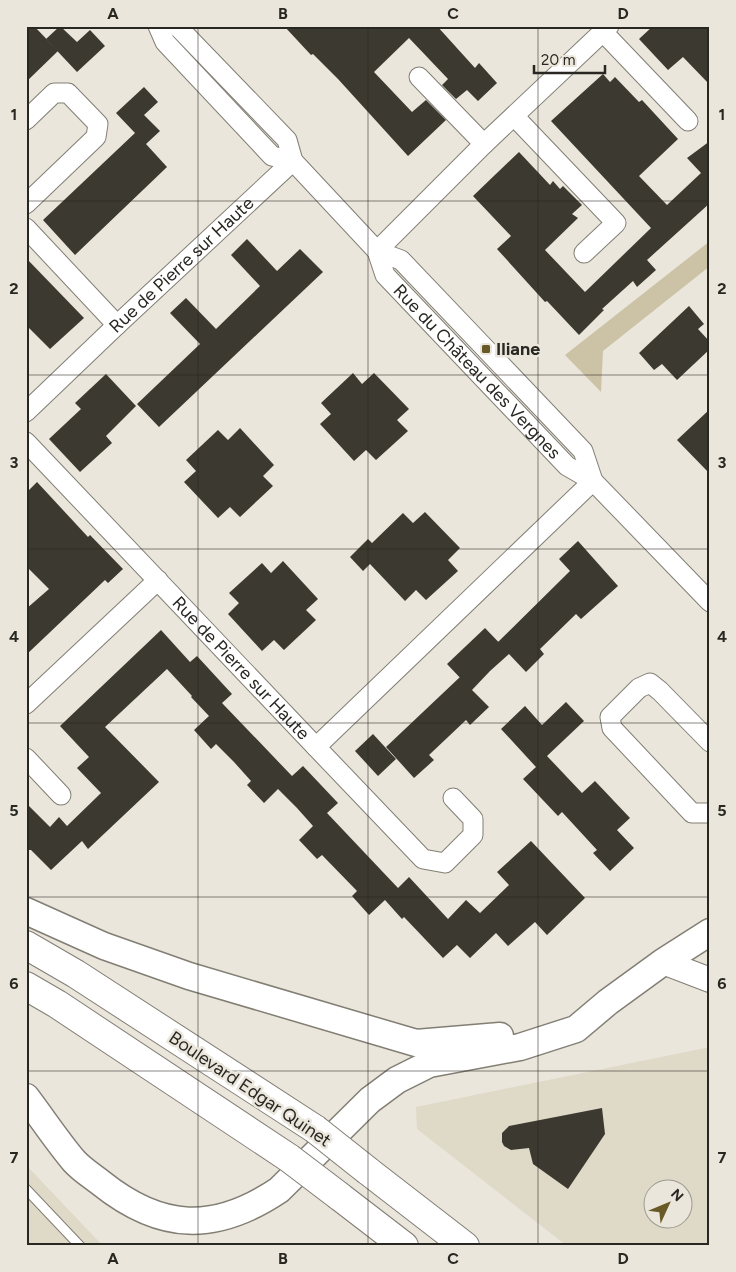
<svg xmlns="http://www.w3.org/2000/svg" width="736" height="1272" viewBox="0 0 736 1272" font-family="Figtree,sans-serif">
	<style>
		.built { fill: #dfd9c8; fill-rule: evenodd }
		.green { fill: #ccc3a7 }
		.building { fill: #3c3930 }
		.lines { fill: none; stroke-linecap: round; stroke-linejoin: round }
		.service-casing { stroke: #827e74; stroke-width: 11 }
		.minor-casing { stroke: #827e74; stroke-width: 21 }
		.tertiary-casing { stroke: #827e74; stroke-width: 26 }
		.secondary-casing { stroke: #827e74; stroke-width: 29 }
		.primary-casing { stroke: #827e74; stroke-width: 30 }
		.service { stroke: #fff; stroke-width: 9 }
		.minor { stroke: #fff; stroke-width: 19 }
		.tertiary { stroke: #fff; stroke-width: 24 }
		.secondary { stroke: #fff; stroke-width: 26 }
		.primary { stroke: #fff; stroke-width: 28 }
		.primary-bridge-casing { stroke: #827e74; stroke-width: 30; stroke-linecap: butt }
		.primary-bridge { stroke: #fff; stroke-width: 28 }
		.grid { fill: none; stroke: #282722; stroke-width: 1; stroke-opacity: 0.55 }
		.poi-dot { fill: #685926; stroke: #eae6db; stroke-width: 2 }
		.labels { text-anchor: middle; dominant-baseline: central; stroke-width: 5; stroke-linejoin: round; paint-order: stroke }
		.street-label { font-size: 18px; fill: #282722; stroke: #eae6db }
		.poi-label { font-size: 18px; font-weight: bold; fill: #282722; stroke: #eae6db; text-anchor: start }
		.neatline { fill: none; stroke: #282722; stroke-width: 2 }
		.grid-label { font-size: 16px; text-anchor: middle; font-weight: bold; fill: #282722 }
	</style>
	<rect width="100%" height="100%" fill="#eae6db"/>
	<!-- built -->
	<g class="built">
		<path d="M710,1047V1246H567L417,1129L416,1107ZM654,1190H684V1220H654Z"/>
		<polygon points="26,1165 103,1246 26,1246"/>
	</g>
	<!-- green -->
	<polygon class="green" points="710,241 710,266 603,351 601,392 565,355"/>
	<!-- building -->
	<g class="building">
		<polygon points="26,26 34,26 58,51 26,82"/>
		<polygon points="60,26 77,42 90,30 105,46 77,72 46,39"/>
		<polygon points="284,26 437,26 475,68 479,63 497,83 478,101 467,90 456,99 442,85 448,79 409,38 374,72 412,112 426,100 446,120 408,156 338,79 313,54 311,55"/>
		<polygon points="653,26 710,26 710,85 683,57 668,70 639,39"/>
		<polygon points="603,74 610,82 615,77 639,102 642,100 678,139 639,176 667,205 701,173 687,158 710,141 710,203 647,260 656,270 637,287 633,281 602,309 604,310 579,335 547,301 545,302 497,249 511,236 473,196 519,152 550,185 553,181 560,189 563,186 582,205 572,214 578,218 545,250 585,292 651,228 551,121"/>
		<polygon points="144,87 158,102 144,115 160,131 146,144 167,167 75,255 43,220 135,133 116,113"/>
		<polygon points="247,239 277,271 300,249 323,272 159,427 137,404 200,344 170,313 186,298 216,329 260,286 231,255"/>
		<polygon points="26,258 84,318 50,349 26,325"/>
		<polygon points="689,306 704,324 698,329 710,342 710,349 677,380 662,364 654,370 639,353"/>
		<polygon points="353,373 362,384 374,373 409,409 397,420 408,431 376,460 366,450 354,461 320,424 331,414 321,403"/>
		<polygon points="106,374 136,406 106,436 112,443 80,472 49,439 81,409 75,403"/>
		<polygon points="710,409 710,474 677,440"/>
		<polygon points="240,428 274,465 263,476 273,486 240,517 230,507 218,518 184,482 196,471 186,460 218,430 228,440"/>
		<polygon points="37,482 88,537 90,535 123,569 108,583 105,580 26,655 26,609 49,589 26,566 26,493"/>
		<polygon points="425,512 460,548 448,560 458,571 426,600 416,590 405,601 370,564 363,571 350,557 368,539 372,543 403,513 413,523"/>
		<polygon points="578,541 618,586 581,619 576,614 540,649 544,654 526,672 509,654 490,671 472,690 489,707 470,725 466,720 447,738 429,755 434,760 414,778 386,747 460,677 465,683 447,664 485,628 509,653 498,642 570,571 559,559"/>
		<polygon points="283,561 318,599 306,610 316,620 284,650 274,640 262,651 228,614 239,603 229,593 262,563 271,573"/>
		<polygon points="161,630 190,662 197,656 232,694 222,703 292,776 303,766 338,803 327,813 398,888 409,877 448,919 466,900 480,913 509,885 497,872 531,841 585,898 547,935 535,922 508,946 496,933 470,958 457,945 443,958 404,917 402,919 385,900 369,915 352,896 357,891 322,855 317,859 299,840 313,826 297,808 278,789 264,803 247,785 251,781 234,762 216,744 211,749 194,730 209,716 191,697 192,696 167,669 105,727 159,782 88,849 82,841 51,870 31,850 26,850 26,803 50,827 59,817 67,826 101,793 77,768 89,757 60,726"/>
		<polygon points="566,702 584,721 547,756 582,793 595,781 630,818 617,830 634,848 610,871 593,853 597,850 562,812 558,816 523,779 536,767 501,729 525,706 542,725"/>
		<polygon points="373,734 396,759 378,776 355,751"/>
		<polygon points="602,1108 605,1134 568,1189 533,1164 529,1148 511,1150 504,1146 502,1142 502,1133 509,1126"/>
	</g>
	<g class="lines">
		<!-- service casing -->
		<g class="service-casing">
			<polyline id="service" points="26,1189 80,1246"/>
		</g>
		<!-- minor casing -->
		<g class="minor-casing">
			<g id="minor">
				<polyline points="158,26 165,42 272,156 293,161"/>
				<path id="s1" d="M177,26L287,140L293,161L377,251L385,275L567,466L593,481L710,602"/>
				<polyline points="603,32 688,121"/>
				<polyline points="419,77 484,144"/>
				<polyline points="514,116 616,223 584,253"/>
				<polyline points="26,120 54,93 68,93 98,124 96,137 26,204"/>
				<polyline points="26,228 117,325"/>
				<polyline points="377,251 484,144 609,26"/>
				<polyline points="377,251 401,260 583,451 593,481"/>
				<path id="s2" d="M26,412L117,325L293,161"/>
				<path id="s3" d="M26,442L316,747L593,481"/>
				<polyline points="26,704 158,580"/>
				<polyline points="710,742 660,691 650,683 639,688 610,717 612,728 692,813 710,813"/>
				<polyline points="316,747 423,859 445,863 473,835 473,819 453,798"/>
				<polyline points="26,758 61,795"/>
			</g>
		</g>
		<!-- tertiary casing -->
		<g class="tertiary-casing">
			<polyline id="tertiary" points="663,962 710,980"/>
		</g>
		<!-- secondary casing -->
		<g class="secondary-casing">
			<g id="secondary">
				<polyline points="26,911 104,946 189,976 416,1043 500,1036"/>
				<path d="M26,1097C42,1118 57,1141 74,1161C81,1169 92,1176 101,1183C161,1231 215,1233 279,1190L370,1100L397,1080L429,1064L520,1047L576,1029L608,1002L663,962L710,932"/>
			</g>
		</g>
		<!-- primary casing -->
		<g class="primary-casing">
			<g id="primary">
				<polyline points="26,945 76,974 315,1129"/>
				<polyline points="26,986 57,1004 289,1158"/>
				<polyline points="368,1171 465,1246"/>
				<polyline points="339,1196 404,1246"/>
			</g>
		</g>
		<!-- service -->
		<use href="#service" class="service"/>
		<!-- minor -->
		<use href="#minor" class="minor"/>
		<!-- tertiary -->
		<use href="#tertiary" class="tertiary"/>
		<!-- secondary -->
		<use href="#secondary" class="secondary"/>
		<!-- primary -->
		<use href="#primary" class="primary"/>
		<!-- primary-bridge casing -->
		<g class="primary-bridge-casing">
			<g id="primary-bridge">
				<polyline points="315,1129 368,1171"/>
				<polyline points="289,1158 339,1196"/>
			</g>
		</g>
		<!-- primary-bridge -->
		<use href="#primary-bridge" class="primary-bridge"/>
	</g>
	<!-- grid -->
	<path class="grid" d="M198,26V1246M368,26V1246M538,26V1246M26,201H710M26,375H710M26,549H710M26,723H710M26,897H710M26,1071H710"/>
	<!-- markers -->
	<rect class="poi-dot" x="481" y="344" width="10" height="10" rx="2.5"/>
	<g class="labels">
		<!-- street labels -->
		<g class="street-label">
			<text stroke="none"><textPath href="#s2" startOffset="214">Rue de Pierre sur Haute</textPath></text>
			<text stroke="none"><textPath href="#s1" startOffset="462">Rue du Château des Vergnes</textPath></text>
			<text stroke="none"><textPath href="#s3" startOffset="312">Rue de Pierre sur Haute</textPath></text>
			<text transform="translate(250 1089) rotate(34)">Boulevard Edgar Quinet</text>
		</g>
		<!-- poi labels -->
		<g class="poi-label">
			<text x="496" y="349">Iliane</text>
		</g>
	</g>
	<!-- border -->
	<rect width="736" height="1272" fill="none" stroke="#eae6db" stroke-width="55"/>
	<!-- north arrow -->
	<g transform="translate(668 1204) rotate(46)"><circle r="24" fill="#eae6db" stroke="#9c9a91"/>
	<path d="M0-4L9 19L0 12L-9 19Z" fill="#685926"/>
	<text y="-8" font-size="14" font-weight="bold" text-anchor="middle" fill="#282722">N</text>
	</g>
	<!-- scale -->
	<path d="M534 65v8h71v-8" fill="none" stroke="#282722" stroke-width="2.5"/>
	<text x="541" y="65" font-size="15" fill="#282722" stroke="#eae6db" stroke-width="4" paint-order="stroke">20 m</text>
	<rect x="28" y="28" width="680" height="1216" class="neatline"/>
	<g class="grid-label">
		<text x="113" y="19">A</text>
		<text x="283" y="19">B</text>
		<text x="453" y="19">C</text>
		<text x="623" y="19">D</text>
		<text x="14" y="120">1</text>
		<text x="722" y="120">1</text>
		<text x="14" y="294">2</text>
		<text x="722" y="294">2</text>
		<text x="14" y="468">3</text>
		<text x="722" y="468">3</text>
		<text x="14" y="642">4</text>
		<text x="722" y="642">4</text>
		<text x="14" y="816">5</text>
		<text x="722" y="816">5</text>
		<text x="14" y="989">6</text>
		<text x="722" y="989">6</text>
		<text x="14" y="1163">7</text>
		<text x="722" y="1163">7</text>
		<text x="113" y="1264">A</text>
		<text x="283" y="1264">B</text>
		<text x="453" y="1264">C</text>
		<text x="623" y="1264">D</text>
	</g>
</svg>
